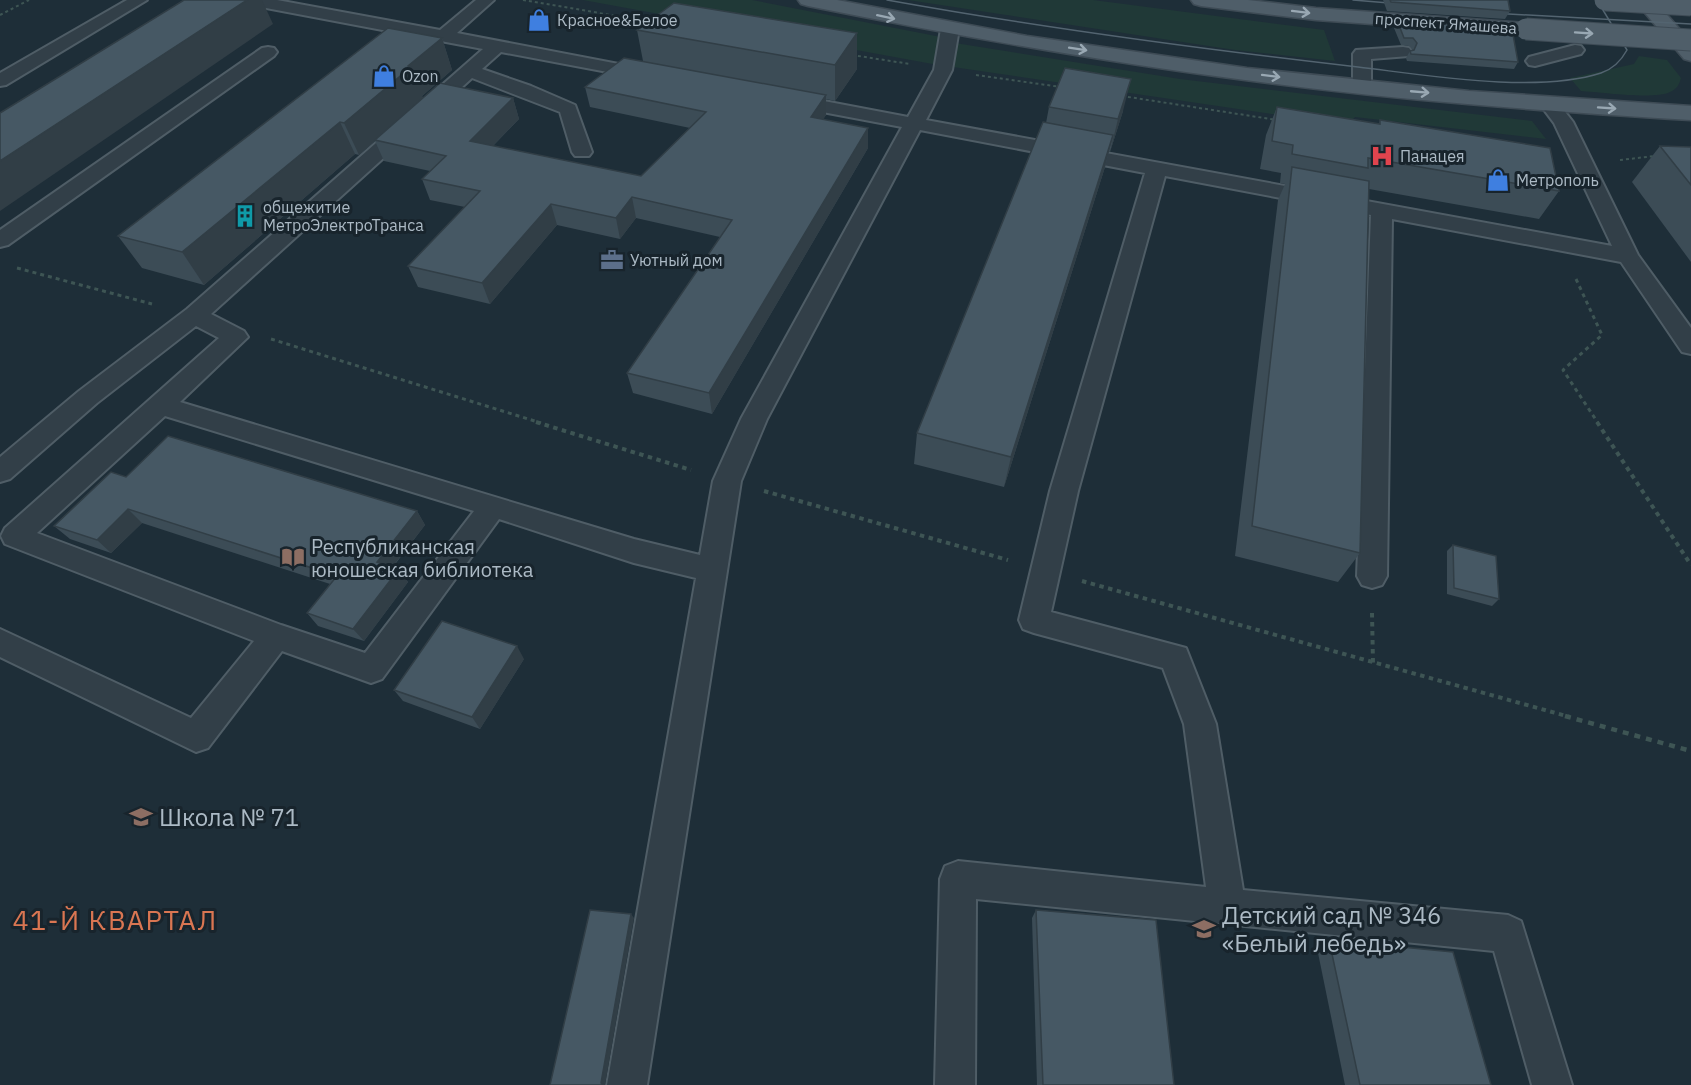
<svg xmlns="http://www.w3.org/2000/svg" width="1691" height="1085" viewBox="0 0 1691 1085" font-family="'IBM Plex Sans',sans-serif">
	<style>
		.green { fill: #203937 }
		.lines { fill: none; stroke-linecap: round; stroke-linejoin: round }
		.service-casing { stroke: #4f5d66; stroke-width: 4 }
		.primary-casing { stroke: #3e4b55; stroke-width: 3 }
		.path-far3 { stroke: #3e5554; stroke-width: 2; stroke-dasharray: 3 3; stroke-linecap: butt }
		.path-far2 { stroke: #3e5554; stroke-width: 3; stroke-dasharray: 4 4; stroke-linecap: butt }
		.path-far1 { stroke: #3e5554; stroke-width: 4; stroke-dasharray: 4.5 4.5; stroke-linecap: butt }
		.path { stroke: #3e5554; stroke-width: 4.5; stroke-dasharray: 6 6; stroke-linecap: butt }
		.service { fill: #323f48; fill-rule: evenodd }
		.primary { fill: #4f5e69; fill-rule: evenodd }
		.tram { stroke: #536470; stroke-width: 1.5 }
		.primary-bridge-casing { stroke: #3e4b55; stroke-width: 23; stroke-linecap: butt }
		.primary-bridge { stroke: #4f5e69; stroke-width: 21 }
		.wall { fill: #3c4c56 }
		.shaded-wall { fill: #313e46 }
		.building { fill: #465864; stroke: #313e46; stroke-width: 1.5 }
		.oneway { stroke: #99a8b3 }
		.labels { text-anchor: middle; dominant-baseline: central; stroke-width: 6; stroke-linejoin: round; paint-order: stroke }
		.far-poi-label { font-size: 16px; fill: #acbac5; stroke: #18242c; text-anchor: start }
		.far-street-label { font-size: 16px; fill: #acbac5; stroke: #18242c }
		.poi-label { font-size: 20px; fill: #acbac5; stroke: #18242c; text-anchor: start }
		.near-poi-label { font-size: 24px; fill: #acbac5; stroke: #18242c; text-anchor: start }
		.near-quarter-label { font-size: 27px; letter-spacing: 1.5px; fill: #da7652; stroke: #18242c }
	</style>
	<rect width="100%" height="100%" fill="#1e2e38"/>
	<!-- green -->
	<g class="green">
		<polygon points="583,0 752,0 941,37 938,65"/>
		<polygon points="908,0 1093,0 1324,30 1335,61 1235,50"/>
		<polygon points="955,43 1180,79 1532,121 1546,139 1355,117 1347,125 953,67"/>
		<path d="M1639,56L1667,60L1681,78C1679,85 1677,89 1670,92C1654,100 1600,92 1581,91L1570,78L1634,64Z"/>
	</g>
	<g class="lines">
		<!-- service casing -->
		<g class="service-casing">
			<g id="service">
				<polygon points="127,0 147,0 6,85 0,86 0,73"/>
				<path d="M242,0H277L440,30L476,0H494L457,33L650,70L656,71L659,75L656,79L650,80L501,52L482,69L531,86L575,105L592,152L589,156H575L572,152L560,112L472,78L211,314L244,331L248,337L180,402L634,539L700,555L713,481L741,419L902,127L780,104L778,100L780,96L787,94L908,117L934,70L941,29L944,25H956L959,29L952,70L926,120L1612,246L1554,123L1539,103L1541,99H1555L1573,122L1638,255L1691,328V354L1682,352L1621,262L1392,219L1387,576L1382,585L1372,588L1362,585L1357,576L1371,215L1165,176L1078,491L1051,612L1186,648L1216,724L1243,890L1508,915L1521,921L1572,1085H1532L1494,951L976,899L975,1085H935L940,879L945,866L958,861L1206,887L1184,724L1163,668L1034,633L1023,629L1019,620L1050,491L1145,173L920,130L767,419L741,481L647,1085H607L696,578L634,563L499,519L382,679L371,683L282,651L208,748L196,752L0,657V629L191,718L254,641L5,544L1,536L5,528L219,338L196,326L97,403L10,479L0,482V457L79,391L187,309L483,49L250,5ZM165,416L474,511L365,653L281,625L37,533Z"/>
				<polygon points="1575,45 1581,46 1584,50 1581,54 1535,66 1529,65 1526,61 1529,57"/>
				<polygon points="268,47 274,48 277,52 274,56 8,245 0,247 0,230 262,48"/>
				<polygon points="1403,47 1409,48 1412,52 1409,56 1371,59 1371,87 1369,91 1355,91 1353,87 1353,54 1356,50"/>
			</g>
		</g>
		<!-- primary casing -->
		<g class="primary-casing">
			<g id="primary">
				<path d="M798,0H837L1027,36L1247,68L1469,91L1691,106V120C1542,111 1393,100 1245,80C1098,61 953,35 808,6L801,4Z"/>
				<polygon points="1191,0 1248,0 1316,8 1526,23 1533,25 1536,29 1533,33 1526,35 1316,20 1201,6 1194,4"/>
				<polygon points="1634,0 1654,0 1691,42 1691,61 1684,59"/>
			</g>
		</g>
		<!-- path-far3 -->
		<g class="path-far3">
			<polyline points="523,0 652,22"/>
			<polyline points="0,15 29,0"/>
			<polyline points="852,55 910,64"/>
			<polyline points="976,75 1061,87"/>
			<polyline points="1122,96 1277,120"/>
			<polyline points="1620,160 1655,156"/>
		</g>
		<!-- path-far2 -->
		<g class="path-far2">
			<polyline points="17,268 152,304"/>
			<polyline points="1576,279 1602,335 1563,370 1598,423"/>
			<polyline points="271,339 541,423"/>
		</g>
		<!-- path-far1 -->
		<g class="path-far1">
			<polyline points="536,422 691,470"/>
			<polyline points="1597,422 1691,565"/>
			<polyline points="764,491 1008,560"/>
			<polyline points="1082,581 1570,717"/>
			<polyline points="1372,613 1373,663"/>
		</g>
		<!-- path -->
		<polyline class="path" points="1565,716 1691,751"/>
		<!-- service -->
		<use href="#service" class="service"/>
		<!-- primary -->
		<use href="#primary" class="primary"/>
		<!-- tram -->
		<g class="tram">
			<path d="M887,0C1043,28 1200,49 1358,67C1426,75 1536,94 1601,73C1613,69 1621,61 1627,50L1597,0"/>
			<polyline points="1353,0 1401,4"/>
			<polyline points="1491,13 1691,24"/>
		</g>
		<!-- primary-bridge casing -->
		<g class="primary-bridge-casing">
			<g id="primary-bridge">
				<polyline points="1605,0 1691,5"/>
				<polyline points="1526,29 1691,40"/>
			</g>
		</g>
		<!-- primary-bridge -->
		<use href="#primary-bridge" class="primary-bridge"/>
	</g>
	<!-- wall -->
	<g class="wall">
		<polygon points="1383,0 1508,0 1510,11 1505,19 1387,11"/>
		<polygon points="1397,20 1518,62 1514,69 1407,61 1406,58 1410,51 1413,50 1409,46 1401,45 1394,28"/>
		<polygon points="637,30 857,33 857,69 835,101 826,99 826,115 823,119 868,148 712,414 633,393 627,373 720,237 636,218 620,239 557,225 490,304 418,287 408,266 465,207 430,200 422,179 430,171 384,161 375,141 359,155 355,154 204,285 142,268 118,236 442,38 452,70 422,96 423,98 513,98 519,119 493,146 641,176 690,128 590,107 585,87 643,61"/>
		<polygon points="1049,107 1123,111 1110,152 1109,151 1105,167 1004,487 914,464 917,433 1046,123"/>
		<polygon points="1277,107 1379,124 1380,120 1559,191 1539,219 1369,189 1360,553 1338,582 1235,556 1278,200 1285,184 1280,183 1281,173 1260,169 1266,135"/>
		<polygon points="1660,146 1691,147 1691,262 1632,182"/>
		<polygon points="126,477 417,511 425,525 393,567 399,569 408,582 364,641 318,626 307,613 330,584 142,523 111,553 70,539 54,526"/>
		<polygon points="1453,545 1499,599 1492,606 1447,594 1447,551"/>
		<polygon points="524,659 480,729 403,701 394,690"/>
		<polygon points="1036,910 1174,1085 1037,1085 1032,918"/>
		<polygon points="1329,940 1491,1085 1345,1085 1317,948"/>
	</g>
	<!-- shaded-wall -->
	<g class="shaded-wall">
		<polygon points="247,0 262,0 273,24 0,211 0,161"/>
		<polygon points="857,33 857,69 835,101 835,65"/>
		<polygon points="442,38 452,70 422,96 423,98 359,155 344,123 408,66"/>
		<polygon points="1131,79 1123,111 1110,152 1118,119"/>
		<polygon points="826,95 826,115 811,138 811,117"/>
		<polygon points="513,98 519,119 477,162 470,141"/>
		<polygon points="340,122 355,154 204,285 182,252"/>
		<polygon points="868,128 868,148 712,414 709,393"/>
		<polygon points="1113,135 1105,167 1004,487 1011,457"/>
		<polygon points="632,197 636,218 620,239 616,218"/>
		<polygon points="551,204 557,225 490,304 482,283"/>
		<polygon points="128,509 142,523 111,553 97,540"/>
		<polygon points="417,511 425,525 386,575 377,562"/>
		<polygon points="399,569 408,582 364,641 353,629"/>
		<polygon points="517,646 524,659 480,729 472,717"/>
		<polygon points="631,914 634,918 605,1085 604,1085 601,1083"/>
	</g>
	<!-- building -->
	<g class="building">
		<polygon points="184,0 247,0 0,161 0,113"/>
		<polygon points="1390,0 1508,0 1510,11 1391,2"/>
		<polygon points="674,3 857,33 835,65 637,30"/>
		<polygon points="1397,20 1512,29 1518,62 1411,54 1410,51 1414,50 1417,43 1413,38 1404,38"/>
		<polygon points="388,28 442,38 408,66 411,67 344,123 340,122 182,252 118,236"/>
		<polygon points="624,58 826,95 811,117 868,128 709,393 627,373 732,220 632,197 616,218 551,204 482,283 408,266 480,191 422,179 446,156 375,140 440,83 513,98 470,141 641,176 706,112 585,87"/>
		<polygon points="1065,68 1131,79 1118,119 1049,107"/>
		<polygon points="1277,107 1380,124 1380,120 1550,148 1559,191 1368,158 1368,168 1292,154 1293,145 1272,141"/>
		<polygon points="1043,122 1113,135 1011,457 917,433"/>
		<polygon points="1660,146 1691,147 1691,185"/>
		<polygon points="1292,167 1369,181 1360,553 1252,526"/>
		<polygon points="168,436 417,511 377,562 399,569 353,629 307,613 337,576 128,509 97,540 54,526 111,472 126,477"/>
		<polygon points="1453,545 1496,556 1499,599 1454,588"/>
		<polygon points="442,621 517,646 472,717 394,690"/>
		<polygon points="590,910 631,914 601,1083 604,1085 550,1085"/>
		<polygon points="1036,910 1156,920 1174,1085 1043,1085"/>
		<polygon points="1329,940 1453,952 1491,1085 1360,1085"/>
	</g>
	<!-- one-way arrows -->
	<defs><path id="oneway-shaft" d="M-6 0H5M1.5-3L5.5 0L1.5 3" fill="none" stroke-width="1.6" stroke-linecap="round" stroke-linejoin="round" transform="scale(1.5)"/></defs>
	<g class="oneway">
		<use href="#oneway-shaft" transform="translate(1301 12) rotate(7)"/>
		<use href="#oneway-shaft" transform="translate(886 17) rotate(12)"/>
		<use href="#oneway-shaft" transform="translate(1584 33) rotate(4)"/>
		<use href="#oneway-shaft" transform="translate(1078 49) rotate(9)"/>
		<use href="#oneway-shaft" transform="translate(1271 76) rotate(7)"/>
		<use href="#oneway-shaft" transform="translate(1420 92) rotate(5)"/>
		<use href="#oneway-shaft" transform="translate(1607 108) rotate(4)"/>
	</g>
	<!-- icons -->
	<defs>
		<g id="shop-bare" transform="scale(1.8)"><path d="M-5-2.5h2.3a2.7 3.5 0 0 1 5.4 0H5L5.5 6h-11ZM-1.5-2.5h3a1.5 2.3 0 0 0-3 0Z" fill="#3f7fe0" stroke="#18242c" stroke-width="2.5" paint-order="stroke"/></g>
		<g id="hospital-bare" transform="scale(1.8)"><path d="M-5-5h3v3.5h4V-5h3V5h-3V1.5h-4V5h-3Z" fill="#e0444e" stroke="#18242c" stroke-width="2.5" paint-order="stroke"/></g>
		<g id="building-bare" transform="scale(1.8)"><path d="M-4-6H4V6H1V3H-1V6H-4ZM-2.5-4.3h1.7v1.8h-1.7ZM.8-4.3h1.7v1.8H.8ZM-2.5-1h1.7V.8h-1.7ZM.8-1h1.7V.8H.8Z" fill="#0f9aa8" stroke="#18242c" stroke-width="2.5" paint-order="stroke"/></g>
		<g id="office-bare" transform="scale(1.8)"><path d="M-6-3h4V-5.5h4V-3h4V5H-6ZM-1-4.5V-3h2v-1.5ZM-6 0V1H6V0Z" fill="#5c6f8a" stroke="#18242c" stroke-width="2.5" paint-order="stroke"/></g>
		<g id="library-bare" transform="scale(1.8)"><path d="M-6-4Q-3-5.5-.7-3.5V5Q-3 3-6 4ZM6-4Q3-5.5 .7-3.5V5Q3 3 6 4Z" fill="#8d6e63" stroke="#18242c" stroke-width="2.5" paint-order="stroke"/></g>
		<g id="school-bare" transform="scale(1.8)"><path d="M0-5L7-2L0 1L-7-2ZM-4 1L0 2.5L4 1V4Q0 6-4 4Z" fill="#8d6e63" stroke="#18242c" stroke-width="2.5" paint-order="stroke"/></g>
	</defs>
	<g fill-rule="evenodd">
		<use href="#shop-bare" x="539" y="20"/>
		<use href="#shop-bare" x="384" y="76"/>
		<use href="#hospital-bare" x="1382" y="156"/>
		<use href="#shop-bare" x="1498" y="180"/>
		<use href="#building-bare" x="245" y="216"/>
		<use href="#office-bare" x="612" y="260"/>
		<use href="#library-bare" x="293" y="557"/>
		<use href="#school-bare" x="141" y="817"/>
		<use href="#school-bare" x="1204" y="929"/>
	</g>
	<g class="labels">
		<!-- far-poi labels -->
		<g class="far-poi-label">
			<text x="557" y="20">Красное&amp;Белое</text>
			<text x="402" y="76">Ozon</text>
			<text x="1400" y="156">Панацея</text>
			<text x="1516" y="180">Метрополь</text>
			<text x="263" y="207">общежитие<tspan x="263" dy="18">МетроЭлектроТранса</tspan></text>
			<text x="630" y="260">Уютный дом</text>
		</g>
		<!-- far-street labels -->
		<g class="far-street-label">
			<text transform="translate(1446 23) rotate(4)">проспект Ямашева</text>
		</g>
		<!-- poi labels -->
		<g class="poi-label">
			<text x="311" y="546">Республиканская<tspan x="311" dy="23">юношеская библиотека</tspan></text>
		</g>
		<!-- near-poi labels -->
		<g class="near-poi-label">
			<text x="159" y="817">Школа № 71</text>
			<text x="1222" y="915">Детский сад № 346<tspan x="1222" dy="28">«Белый лебедь»</tspan></text>
		</g>
		<!-- near-quarter labels -->
		<g class="near-quarter-label">
			<text x="115" y="919">41-Й КВАРТАЛ</text>
		</g>
	</g>
</svg>
